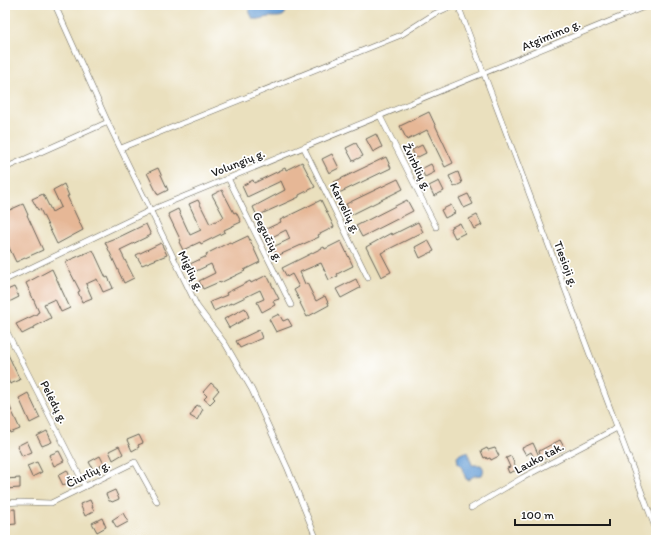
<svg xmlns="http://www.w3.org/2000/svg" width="661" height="545" viewBox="0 0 661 545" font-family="Itim,sans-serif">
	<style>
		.water { fill: #669ed5; stroke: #415d78 }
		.building { fill: #e6b796 }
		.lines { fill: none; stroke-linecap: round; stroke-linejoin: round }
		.street-casing { stroke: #646155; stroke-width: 6 }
		.street { stroke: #fff; stroke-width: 5 }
		.labels { text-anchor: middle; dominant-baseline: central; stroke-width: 3.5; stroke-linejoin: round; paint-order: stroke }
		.street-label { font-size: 12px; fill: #1c1c1c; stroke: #fff }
	</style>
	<rect width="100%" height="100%" fill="#fff"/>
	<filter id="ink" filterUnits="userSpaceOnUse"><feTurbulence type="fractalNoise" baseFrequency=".025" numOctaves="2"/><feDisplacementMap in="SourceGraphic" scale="8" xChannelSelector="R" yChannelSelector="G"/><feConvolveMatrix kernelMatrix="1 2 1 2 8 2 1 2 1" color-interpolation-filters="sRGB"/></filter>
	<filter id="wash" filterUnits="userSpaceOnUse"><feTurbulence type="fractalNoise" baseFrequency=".012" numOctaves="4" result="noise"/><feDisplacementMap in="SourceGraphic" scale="16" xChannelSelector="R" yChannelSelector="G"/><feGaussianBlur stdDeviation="0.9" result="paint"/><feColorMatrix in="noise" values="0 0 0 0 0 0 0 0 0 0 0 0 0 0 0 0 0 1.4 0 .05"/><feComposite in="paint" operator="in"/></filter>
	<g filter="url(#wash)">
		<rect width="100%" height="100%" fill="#eae0be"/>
		<!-- water -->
		<g class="water">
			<path d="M253,5H283C291,19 277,17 269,17C263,18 259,20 253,19L250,13L249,7Z"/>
			<path d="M466,452H468L472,465H481C484,468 484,471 482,475L474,476L468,480L466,479L462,468L458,463L457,457L460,454Z"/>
		</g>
		<g id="blocks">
			<!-- building -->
			<g class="building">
				<polygon points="429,112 453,163 445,167 427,130 407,140 400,126"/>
				<polygon points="376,134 382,147 373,152 366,139"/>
				<polygon points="356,143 363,156 353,161 346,148"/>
				<polygon points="422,145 426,153 416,158 412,150"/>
				<polygon points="332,154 339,168 329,173 322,159"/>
				<polygon points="386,157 391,168 339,193 334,182"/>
				<polygon points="302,162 315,187 299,195 299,197 257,216 253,207 285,190 281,181 247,197 242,186 253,180 254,183 285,168 286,170"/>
				<polygon points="431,164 435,172 425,177 421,169"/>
				<polygon points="158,168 168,190 158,195 147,173"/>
				<polygon points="458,172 462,183 454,187 449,176"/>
				<polygon points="398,179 403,189 351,215 346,204"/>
				<polygon points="439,181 444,191 434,196 429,186"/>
				<polygon points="64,184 69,196 67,196 83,230 57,244 40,209 38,210 32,199 43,194 52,212 61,207 53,190"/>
				<polygon points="222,190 234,213 236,212 241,222 224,230 225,232 201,244 200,242 183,250 179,242 181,241 168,214 178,209 190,235 201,230 189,204 198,200 210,224 224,217 212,195"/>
				<polygon points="468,194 473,204 464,208 459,198"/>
				<polygon points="321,200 334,227 318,235 319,237 277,256 273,247 290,239 286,230 268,239 264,230 281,222 280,220"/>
				<polygon points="407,200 413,211 362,237 356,226"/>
				<polygon points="23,204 28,215 27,215 43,250 16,262 5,239 5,212"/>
				<polygon points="451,205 455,213 445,218 441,210"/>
				<polygon points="477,215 482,225 474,229 469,219"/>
				<polygon points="418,222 423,232 381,253 391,272 381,277 366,247 391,233 392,235"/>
				<polygon points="460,223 465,233 455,238 450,228"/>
				<polygon points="146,224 151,235 120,250 134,278 124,283 105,242 115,238 115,239"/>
				<polygon points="248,236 260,262 244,270 245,271 220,283 219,282 203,289 199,281 215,273 211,264 194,272 190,264 207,256 206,254 230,242 231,244"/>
				<polygon points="428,240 434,251 420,258 415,247"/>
				<polygon points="341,241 353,266 337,274 338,276 329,280 321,263 300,272 305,284 307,283 316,301 325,296 329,305 307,317 300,303 301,303 294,290 299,287 292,274 287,277 282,268 324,247 325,249"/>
				<polygon points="161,243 167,255 142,265 136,255"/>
				<polygon points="93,250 106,278 108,277 113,288 103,292 97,279 86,284 92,298 82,302 78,292 80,291 65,262"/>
				<polygon points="52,269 70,308 61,312 55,299 44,304 51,318 34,327 34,328 22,334 16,324 37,314 37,313 39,312 26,283"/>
				<polygon points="267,275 279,299 273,301 275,305 262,312 257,302 264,299 260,290 231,304 231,303 214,311 210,302 227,295 226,293 250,281 251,283"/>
				<polygon points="356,279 360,288 341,298 336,289"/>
				<polygon points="14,287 19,297 5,304 5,291"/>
				<polygon points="245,308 249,317 229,328 224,319"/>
				<polygon points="279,314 283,321 288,319 292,326 276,332 269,319"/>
				<polygon points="259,330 262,338 240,348 236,341"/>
				<polygon points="5,348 20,380 10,384 5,373"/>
				<polygon points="211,383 219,390 213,397 215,399 210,404 204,399 207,396 203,392"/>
				<polygon points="28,393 40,418 30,423 19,398"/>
				<polygon points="5,396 20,429 10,433 5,422"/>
				<polygon points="197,405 203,409 197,420 190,416"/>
				<polygon points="47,431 52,442 42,446 37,436"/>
				<polygon points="139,435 143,443 138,445 139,447 132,451 127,440"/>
				<polygon points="560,440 565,449 543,460 539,451"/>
				<polygon points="27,441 32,452 22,456 17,446"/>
				<polygon points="533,443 539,456 534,458 531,452 526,455 522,448"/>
				<polygon points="119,446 123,454 113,460 109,451"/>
				<polygon points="487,448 488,450 495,448 499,456 491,460 490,458 487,459 486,457 484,458 481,451"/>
				<polygon points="59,451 64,461 54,466 49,455"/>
				<polygon points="100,456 104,464 100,466 100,468 94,471 89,462"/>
				<polygon points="511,456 517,470 509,473 507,468 510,467 506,458"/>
				<polygon points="37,462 42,472 32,477 27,466"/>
				<polygon points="67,470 72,481 63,485 58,475"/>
				<polygon points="20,478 20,488 5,489 5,479"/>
				<polygon points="115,490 119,499 112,502 111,501 109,501 106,494"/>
				<polygon points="90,500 93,507 92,507 94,511 85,516 80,504"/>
				<polygon points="15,509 16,524 6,525 5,510"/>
				<polygon points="123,513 128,522 117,528 112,520"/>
				<polygon points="102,518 106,527 97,532 92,523"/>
			</g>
		</g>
	</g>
	<g filter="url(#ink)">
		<use href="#blocks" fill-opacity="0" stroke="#646155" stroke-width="1"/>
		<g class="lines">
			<!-- street casing -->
			<g class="street-casing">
				<g id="street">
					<polyline points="55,5 109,125 197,306 226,345 252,390 288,469 317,540"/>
					<polyline points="458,5 656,530"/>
					<polyline points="380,116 436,227"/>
					<polyline points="121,148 401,35 434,14 454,5"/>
					<polyline points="304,148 368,278"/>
					<polyline points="5,168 108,122"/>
					<polyline points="228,178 291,305"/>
					<polyline points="5,280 151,210 649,5"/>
					<polyline points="5,328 85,486"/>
					<polyline points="5,503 20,502 51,503 135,462 157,502"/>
					<polyline points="471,508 522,478 617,428"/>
				</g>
			</g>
			<!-- street -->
			<use href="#street" class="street"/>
		</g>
	</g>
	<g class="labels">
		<!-- street labels -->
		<g class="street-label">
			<text transform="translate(551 35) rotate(-23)">Atgimimo g.</text>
			<text transform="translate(238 163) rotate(-22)">Volungių g.</text>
			<text transform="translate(417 167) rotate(64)">Žvirblių g.</text>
			<text transform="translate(345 208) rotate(64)">Karvelių g.</text>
			<text transform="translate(268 237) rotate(64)">Gegučių g.</text>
			<text transform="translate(566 264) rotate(69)">Tiesioji g.</text>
			<text transform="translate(191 271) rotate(64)">Miglių g.</text>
			<text transform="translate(54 402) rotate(63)">Pelėdų g.</text>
			<text transform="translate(539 458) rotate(-28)">Lauko tak.</text>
			<text transform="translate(88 474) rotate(-26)">Čiurlių g.</text>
		</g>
	</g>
	<!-- margin -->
	<rect width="661" height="545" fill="none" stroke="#fff" stroke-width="20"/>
	<!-- scale -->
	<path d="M515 519v6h95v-6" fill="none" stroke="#1c1c1c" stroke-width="2"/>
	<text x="521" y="519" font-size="12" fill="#1c1c1c" stroke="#ffffff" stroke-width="3" paint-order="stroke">100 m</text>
</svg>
